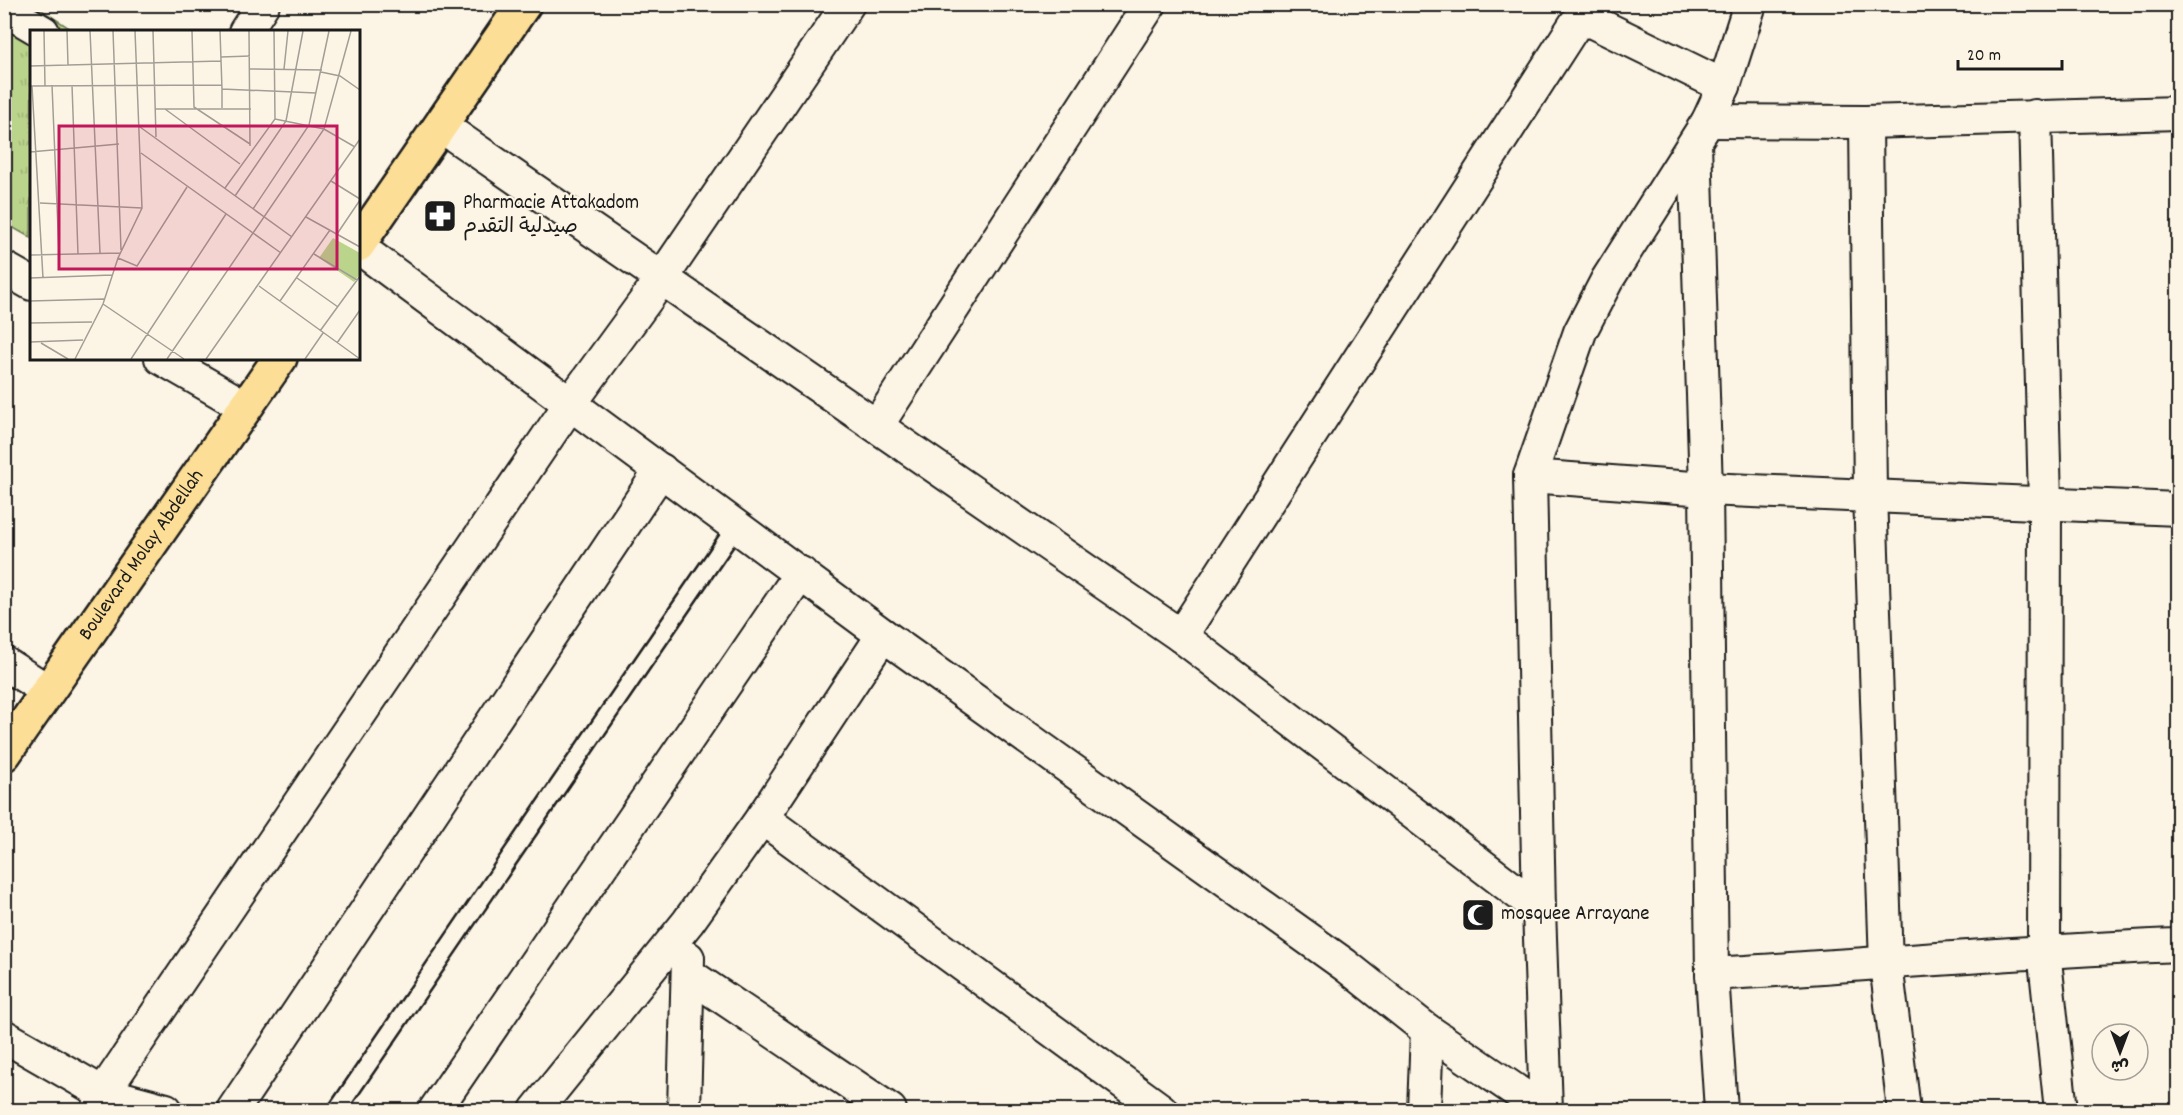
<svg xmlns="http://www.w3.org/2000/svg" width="2183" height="1115" viewBox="0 0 2183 1115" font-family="Dekko,'Playpen Sans Arabic',sans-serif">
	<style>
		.park { fill: url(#park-tufts); stroke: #6c7854; stroke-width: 1.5 }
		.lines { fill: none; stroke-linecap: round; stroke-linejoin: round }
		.service-casing { stroke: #1c1c1c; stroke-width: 21 }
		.minor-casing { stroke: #1c1c1c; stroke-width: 36 }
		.primary-casing { stroke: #1c1c1c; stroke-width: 38 }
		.service { stroke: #fcf5e5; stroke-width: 16 }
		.minor { stroke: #fcf5e5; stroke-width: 32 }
		.primary { stroke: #fcde96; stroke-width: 33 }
		.labels { text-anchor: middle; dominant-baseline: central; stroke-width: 4.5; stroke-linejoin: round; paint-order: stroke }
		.poi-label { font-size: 21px; fill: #1c1c1c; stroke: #fcf5e5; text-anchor: start }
		.street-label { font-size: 21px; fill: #1c1c1c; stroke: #fcf5e5 }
		.inset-road { fill: none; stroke: #a29e95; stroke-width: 1.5 }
		.view { fill: #c2185b; fill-opacity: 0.15; stroke: #c2185b; stroke-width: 3 }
		.inset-edge { fill: none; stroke: #1c1c1c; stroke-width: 3 }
	</style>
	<defs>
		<pattern id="park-tufts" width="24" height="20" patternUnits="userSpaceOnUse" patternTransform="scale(1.5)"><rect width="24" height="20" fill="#bbd48b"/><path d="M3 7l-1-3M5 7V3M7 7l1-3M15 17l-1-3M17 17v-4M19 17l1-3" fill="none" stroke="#a0b577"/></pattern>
	</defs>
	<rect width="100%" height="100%" fill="#fcf5e5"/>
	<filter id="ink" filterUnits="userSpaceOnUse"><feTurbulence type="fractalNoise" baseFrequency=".0167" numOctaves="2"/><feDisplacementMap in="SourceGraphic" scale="12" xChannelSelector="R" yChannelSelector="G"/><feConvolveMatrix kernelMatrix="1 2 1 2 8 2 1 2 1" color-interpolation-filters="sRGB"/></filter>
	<g filter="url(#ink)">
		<!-- park -->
		<polygon class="park" points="5,5 34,5 74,31 32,32 31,238 5,223"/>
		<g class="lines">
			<!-- service casing -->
			<g class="service-casing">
				<polyline id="service" points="337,1110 737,525"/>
			</g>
			<!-- minor casing -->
			<g class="minor-casing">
				<g id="minor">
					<polyline points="4,9 43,32"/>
					<polyline points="245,32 263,4"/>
					<polyline points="2035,116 2045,502 2044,951 2061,1110"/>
					<polyline points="1708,121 1866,122 2178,113"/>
					<polyline points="1866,122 1870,494 1886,964 1904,1110"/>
					<polyline points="441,126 1181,636 1539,909"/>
					<polyline points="1695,143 1706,489 1712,974 1721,1110"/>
					<polyline points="358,247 883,635 1345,965 1427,1030 1544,1110"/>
					<polyline points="4,268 32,284"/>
					<polyline points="161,358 246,407"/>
					<polyline points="878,424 1150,4"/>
					<polyline points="1530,476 1706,489 2178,509"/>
					<polyline points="1181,636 1576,23 1591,21 1724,86"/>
					<polyline points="4,663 48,691"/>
					<polyline points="762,818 1161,1110"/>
					<polyline points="688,974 890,1110"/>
					<path d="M1712,974C1868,965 2023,951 2178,945"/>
					<polyline points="4,1036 103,1093 166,1110"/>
					<polyline points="98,1110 103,1093 570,404 662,278 848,4"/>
					<polyline points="233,1110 661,470"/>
					<polyline points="435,1110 801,573"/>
					<polyline points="536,1110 688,922 762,818 883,635"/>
					<polyline points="684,1110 688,958"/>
					<polyline points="1424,1110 1427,1030"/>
					<polyline points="1546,1110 1539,909 1530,476 1580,332 1607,280 1708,121 1724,86 1750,4"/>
				</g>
			</g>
			<!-- primary casing -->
			<g class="primary-casing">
				<g id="primary">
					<polyline points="358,245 524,4"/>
					<path id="s1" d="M4,754L280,358"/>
				</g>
			</g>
			<!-- service -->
			<use href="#service" class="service"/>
			<!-- minor -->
			<use href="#minor" class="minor"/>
			<!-- primary -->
			<use href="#primary" class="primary"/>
		</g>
	</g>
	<!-- icons -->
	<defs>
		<g id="pharmacy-square" transform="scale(1.725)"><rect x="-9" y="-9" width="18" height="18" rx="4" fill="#1c1c1c" stroke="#fcf5e5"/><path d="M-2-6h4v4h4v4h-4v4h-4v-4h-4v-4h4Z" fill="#fff"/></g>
		<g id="mosque-square" transform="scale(1.725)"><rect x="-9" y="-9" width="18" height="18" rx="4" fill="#1c1c1c" stroke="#fcf5e5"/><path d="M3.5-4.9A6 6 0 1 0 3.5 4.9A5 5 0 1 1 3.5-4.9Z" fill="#fff"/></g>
	</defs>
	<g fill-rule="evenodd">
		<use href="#pharmacy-square" x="440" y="216"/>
		<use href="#mosque-square" x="1478" y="915"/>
	</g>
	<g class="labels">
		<!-- poi labels -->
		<g class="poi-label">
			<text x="463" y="204">Pharmacie Attakadom<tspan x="463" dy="24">صيدلية التقدم</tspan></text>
			<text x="1501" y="915">mosquee Arrayane</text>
		</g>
		<!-- street labels -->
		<g class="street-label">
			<text stroke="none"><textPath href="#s1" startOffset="242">Boulevard Molay Abdellah</textPath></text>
		</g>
	</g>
	<!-- overview -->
	<g transform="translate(30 30)">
		<rect width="330" height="330" fill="#fcf5e5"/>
		<path d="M303,208L330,223V244L324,252L289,228Z" fill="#bbd48b"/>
		<path class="inset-road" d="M14,1L15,56M37,1L38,35M60,1L70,223M83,1L91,220M123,1L126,107M162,1L164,77L220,114M190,1L192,59L286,63M219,1L220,116M191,27L220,26M0,36L191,31M220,39L292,40M254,39L258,1M291,42L310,46L330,60M22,55L29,224M42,55L48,224M0,56L192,55M2,56L13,248M192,59V78M125,79H221M135,79L210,134M245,89L294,99L325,117M110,97L262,207M0,122L89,114M111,123L251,223M301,151L330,169M195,158L245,89L244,1M205,166L256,91L273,1M10,173L112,178M223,179L279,95L299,1M276,187L330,217M307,204L330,170M284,224L327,250M0,225L90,223M88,228L107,236L157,157M0,248L82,245M267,248L308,277M229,256L330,329M0,271L74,269M250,271L300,200M73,274L154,329M0,293L62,292M290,301L330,246M0,312L53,310M11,313L38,329M307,313L330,280M45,329L73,274L88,228L112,178L105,1M101,329L196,184M137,329L294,99L321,1M176,329L330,109M275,329L293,303"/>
		<path class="view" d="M29,96H307V239H29Z"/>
		<rect width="330" height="330" class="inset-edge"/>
	</g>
	<!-- margin -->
	<rect width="2183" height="1115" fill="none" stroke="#fcf5e5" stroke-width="24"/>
	<rect x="12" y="12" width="2159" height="1091" fill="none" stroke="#1c1c1c" stroke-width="2" filter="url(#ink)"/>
	<!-- north arrow -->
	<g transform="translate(2120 1052) rotate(180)"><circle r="28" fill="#fcf5e5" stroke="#a29e95" stroke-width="1.5"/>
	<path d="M0-4.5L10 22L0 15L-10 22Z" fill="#1c1c1c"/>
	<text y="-9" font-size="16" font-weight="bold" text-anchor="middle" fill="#1c1c1c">ش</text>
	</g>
	<!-- scale -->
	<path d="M1958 60v9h104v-9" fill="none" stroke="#1c1c1c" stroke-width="3"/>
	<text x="1967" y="60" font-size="18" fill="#1c1c1c" stroke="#fcf5e5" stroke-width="4.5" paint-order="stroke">20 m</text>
</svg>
